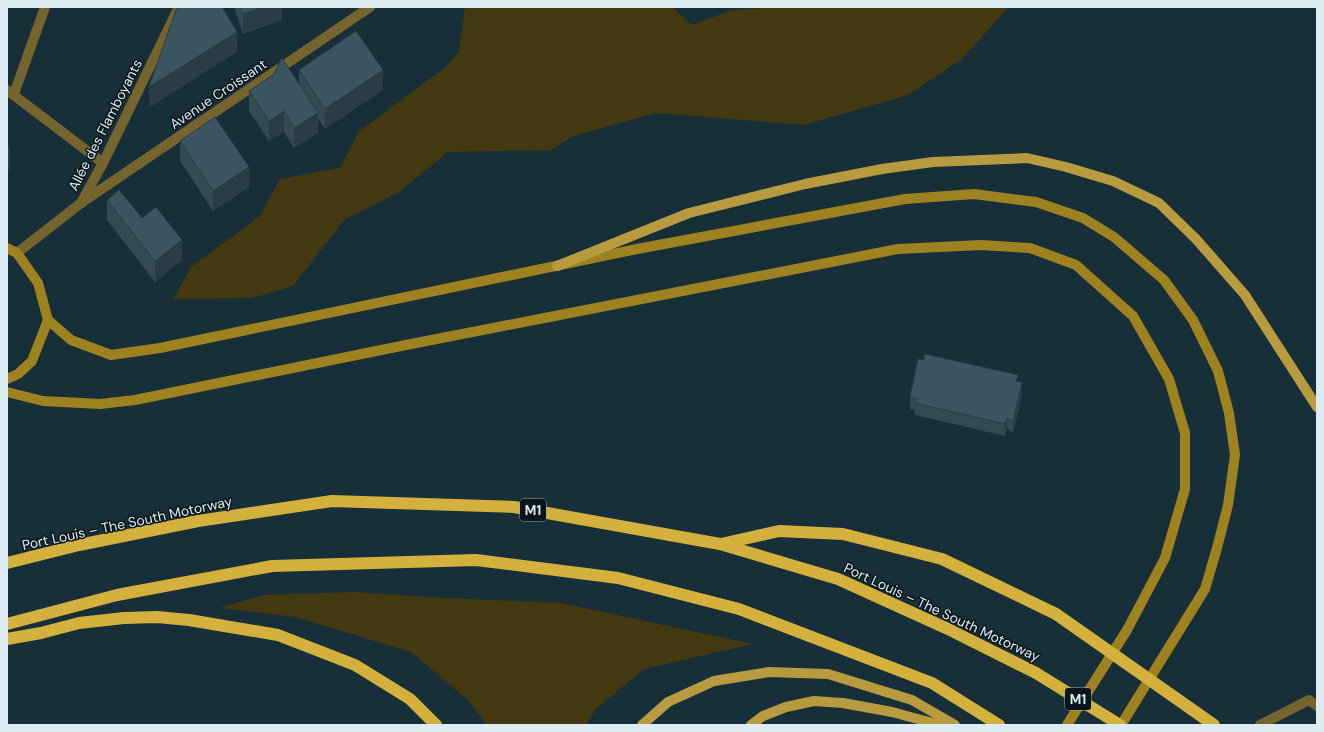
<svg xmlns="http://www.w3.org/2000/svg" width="1324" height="732" viewBox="0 0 1324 732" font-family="'DM Sans',sans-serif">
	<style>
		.green { fill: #443811 }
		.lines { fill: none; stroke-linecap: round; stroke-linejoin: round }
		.lane { stroke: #75642d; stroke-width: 10 }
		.street { stroke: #75642d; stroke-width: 10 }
		.secondary { stroke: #9e821f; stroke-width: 10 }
		.primary { stroke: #b89b3e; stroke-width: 10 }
		.highway { stroke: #d3b13c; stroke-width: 12 }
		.highway-bridge { stroke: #d3b13c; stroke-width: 12 }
		.wall { fill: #344a53 }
		.shaded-wall { fill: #2a3c44 }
		.building { fill: #3c5661; stroke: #2a3c44 }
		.labels { text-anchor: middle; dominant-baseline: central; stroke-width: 3; stroke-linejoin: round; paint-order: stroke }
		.shield { fill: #0b161a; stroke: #9eacb1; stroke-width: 1 }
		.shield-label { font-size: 13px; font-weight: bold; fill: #ddecf2 }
		.street-label { font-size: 14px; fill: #ddecf2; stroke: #0b161a }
	</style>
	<rect width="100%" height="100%" fill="#162f39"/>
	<!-- green -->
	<g class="green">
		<polygon points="465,7 672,7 692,25 731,10 785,7 1009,7 962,59 908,95 804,125 656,113 573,136 551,150 448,152 399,192 344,220 293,286 252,298 173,299 192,266 260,216 280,179 340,168 359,131 446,67 459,51"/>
		<polygon points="355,592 444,598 561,603 753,644 644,669 596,709 586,725 487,725 468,700 411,652 295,617 220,608 264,595"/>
	</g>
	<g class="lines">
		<!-- lane -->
		<polyline class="lane" points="1260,725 1309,700 1317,706"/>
		<!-- street -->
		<g class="street">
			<polyline points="7,90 103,163"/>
			<polyline points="14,94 45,7"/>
			<polyline points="81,203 370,7"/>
			<polyline points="17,253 81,203 103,163 179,7"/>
		</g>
		<!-- secondary -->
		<g class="secondary">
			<polyline points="7,248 17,253 38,283 48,320 32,361 18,374 7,379"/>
			<polyline points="48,320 71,340 111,355 160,348 637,249 905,199 974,194 1036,202 1083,218 1114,237 1164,280 1193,320 1218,371 1229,413 1235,455 1228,505 1217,548 1205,589 1121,725"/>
			<polyline points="7,392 43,401 100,404 135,400 406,345 898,249 981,245 1030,248 1076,265 1133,316 1169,379 1185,433 1185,489 1165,558 1127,630 1067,725"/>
		</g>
		<!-- primary -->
		<g class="primary">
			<polyline points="557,266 689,213 805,184 882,169 933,162 1027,158 1066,167 1113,181 1159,203 1196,239 1245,295 1317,407"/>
			<polyline points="642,725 668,702 714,681 769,672 828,674 912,700 955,725"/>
			<polyline points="751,725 763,716 786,707 814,701 843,703 892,712 940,725"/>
		</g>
		<!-- highway -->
		<g class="highway">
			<polyline points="721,544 779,531 843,534 942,559 1056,614"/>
			<polyline points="7,563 79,545 198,521 332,501 514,507 720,544 838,579 948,629 1036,673"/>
			<polyline points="7,624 117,595 272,566 476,560 618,578 739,609 932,683 999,725"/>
			<polyline points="7,639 41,633 79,623 124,618 157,617 189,620 278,635 355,665 410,699 436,725"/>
		</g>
		<!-- highway-bridge -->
		<g class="highway-bridge">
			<polyline points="1056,614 1214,725"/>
			<polyline points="1036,673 1120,725"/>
		</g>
	</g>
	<!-- wall -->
	<g class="wall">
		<polygon points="234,7 282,7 282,20 243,34"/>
		<polygon points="299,70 383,90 325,129 318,119 318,133 294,148 284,132 269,141 249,111 249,91 299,83"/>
		<polygon points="180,141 249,187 213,211 180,161"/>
		<polygon points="107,200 142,218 182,260 155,282 107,220"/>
		<polygon points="1018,382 1022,395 1013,433 1007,429 1005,436 915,415 915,410 910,409 910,397"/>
	</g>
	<!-- shaded-wall -->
	<g class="shaded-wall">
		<polygon points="263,7 282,7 282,20 243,34 243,14"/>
		<polygon points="237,32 237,52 149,108 149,87"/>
		<polygon points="383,70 383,90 325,129 325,109"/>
		<polygon points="284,111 284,132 269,141 269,121"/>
		<polygon points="318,113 318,133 294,148 294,128"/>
		<polygon points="10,149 10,169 7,172 7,152"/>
		<polygon points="249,167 249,187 213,211 213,191"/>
		<polygon points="182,240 182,260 155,282 155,261"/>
		<polygon points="1022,383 1022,395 1013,433 1013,421"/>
		<polygon points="1007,418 1007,429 1005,436 1005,424"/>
	</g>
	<!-- building -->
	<g class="building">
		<polygon points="177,7 222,7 237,32 149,87"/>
		<polygon points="241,7 263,7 243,14"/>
		<polygon points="356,31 383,70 325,109 299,70"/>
		<polygon points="282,58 318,113 294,128 284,111 269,121 249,91 274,74"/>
		<polygon points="215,117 249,167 213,191 180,141"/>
		<polygon points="7,147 10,149 7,152"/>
		<polygon points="119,190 142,218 156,207 182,240 155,261 107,200"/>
		<polygon points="925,354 1018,375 1016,381 1022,383 1013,421 1007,418 1005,424 915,403 916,399 910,397 918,359 924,360"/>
	</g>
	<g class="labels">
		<!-- shield labels -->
		<g class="shield">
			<rect x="520" y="499" width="26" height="22" rx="3"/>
			<rect x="1065" y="688" width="26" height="22" rx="3"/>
		</g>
		<g class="shield-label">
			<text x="533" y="510">M1</text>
			<text x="1078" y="699">M1</text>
		</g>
		<!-- street labels -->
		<g class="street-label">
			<text transform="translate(218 94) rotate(-34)">Avenue Croissant</text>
			<text transform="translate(105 125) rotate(-63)">Allée des Flamboyants</text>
			<text transform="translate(127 523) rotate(-12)">Port Louis – The South Motorway</text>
			<text transform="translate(942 612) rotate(25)">Port Louis – The South Motorway</text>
		</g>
	</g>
	<!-- border -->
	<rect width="1324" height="732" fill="none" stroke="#ddecf2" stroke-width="16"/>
</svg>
